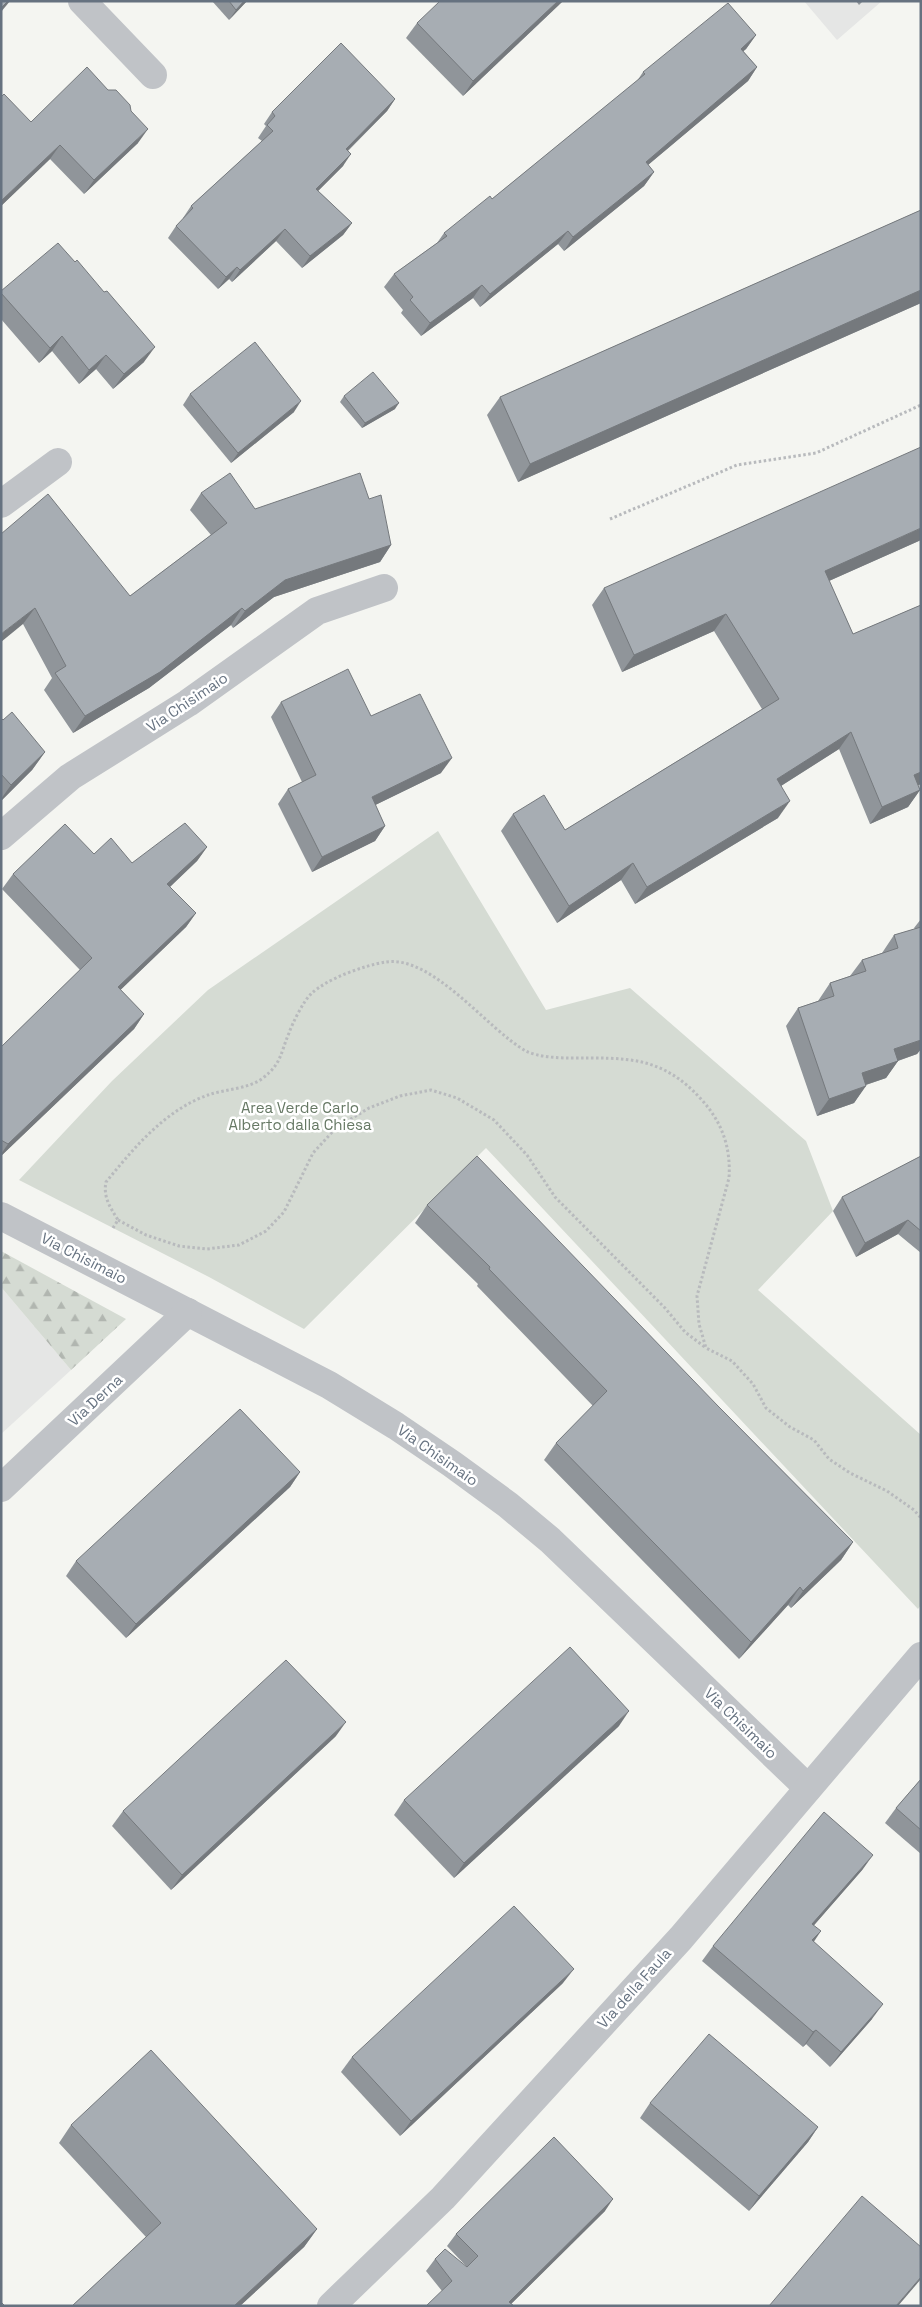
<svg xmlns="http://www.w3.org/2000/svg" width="922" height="2307" viewBox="0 0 922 2307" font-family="'Space Grotesk',sans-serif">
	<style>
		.built { fill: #e5e6e5 }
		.green { fill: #d5dbd3 }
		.forest { fill: url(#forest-firs) }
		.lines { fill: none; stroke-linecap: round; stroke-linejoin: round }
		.path { stroke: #b8babd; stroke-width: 3; stroke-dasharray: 2.5 2.5; stroke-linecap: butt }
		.minor { stroke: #c0c3c7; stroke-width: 28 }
		.tertiary { stroke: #c0c3c7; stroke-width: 28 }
		.wall { fill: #90959a }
		.shaded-wall { fill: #75797d }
		.building { fill: #a7adb3; stroke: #75797d }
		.labels { text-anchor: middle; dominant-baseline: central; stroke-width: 5; stroke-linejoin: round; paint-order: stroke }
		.street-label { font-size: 15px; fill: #667280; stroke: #fff }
		.park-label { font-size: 15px; fill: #667864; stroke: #fff }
	</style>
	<defs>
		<pattern id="forest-firs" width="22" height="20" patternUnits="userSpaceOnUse" patternTransform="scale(1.25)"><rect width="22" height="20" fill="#d5dbd3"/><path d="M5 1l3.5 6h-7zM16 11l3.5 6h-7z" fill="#b1b6b0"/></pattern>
	</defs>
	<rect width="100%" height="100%" fill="#f4f5f1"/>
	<!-- built -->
	<g class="built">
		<polygon points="804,1 882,1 837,40"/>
		<polygon points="1,1287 71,1370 1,1434"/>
	</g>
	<!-- green -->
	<polygon class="green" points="438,831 546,1010 630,988 806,1141 833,1211 758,1290 921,1435 921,1605 918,1609 486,1148 304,1329 209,1277 19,1180 112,1081 208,990"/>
	<!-- forest -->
	<polygon class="forest" points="1,1251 126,1319 71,1370 1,1287"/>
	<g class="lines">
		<!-- path -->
		<g class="path">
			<polyline points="610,519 737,465 816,453 921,405"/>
			<polyline points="118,1220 146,1235 179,1246 207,1249 239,1245 266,1231 284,1212 313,1153 336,1128 369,1108 400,1096 431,1090 457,1098 494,1120 527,1155 555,1197 665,1308 685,1332 706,1348"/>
			<path d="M113,1228L118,1220C110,1207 103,1197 106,1182C134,1148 165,1110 208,1095C225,1089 249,1089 263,1078C282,1063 280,1054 289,1033C292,1024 304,1000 311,994C326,979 365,965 386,962C433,955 488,1030 526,1051C538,1057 557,1058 570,1058C626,1058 661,1055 701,1099C722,1122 731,1147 729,1178L697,1296L699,1324L706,1348L732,1361L753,1384L766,1408L790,1427L814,1440L829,1459L850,1473L887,1491L914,1510L921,1518"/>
		</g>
		<!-- minor -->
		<g class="minor">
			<polyline points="82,1 153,75"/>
			<polyline points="1,504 58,462"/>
			<polyline points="1,836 70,777 188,703 317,611 384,588"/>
			<polyline points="1,1216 329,1385 396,1426 452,1464 508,1505 550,1540 808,1788"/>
			<polyline points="1,1488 188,1312"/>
		</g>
		<!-- tertiary -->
		<polyline class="tertiary" points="331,2306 443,2198 681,1938 921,1656"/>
	</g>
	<!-- wall -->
	<g class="wall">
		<polygon points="212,1 247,1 229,20"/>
		<polygon points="563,1 463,96 406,38 417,23"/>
		<polygon points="856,1 863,1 859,5"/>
		<polygon points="756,35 746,49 743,51 757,67 748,81 648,165 654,172 644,186 564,251 558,244 480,307 473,298 421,336 401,313 403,310 384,287 394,274 437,243 444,233 492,199 637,81 643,72"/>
		<polygon points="108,90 131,111 138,143 84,194 50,159 1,206 1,97 31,122"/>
		<polygon points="395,99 387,111 348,151 343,166 318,191 352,223 343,235 302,268 276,241 232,282 229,279 218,289 168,238 176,226 183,219 183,218 191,206 262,141 258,138 266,126 264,124 272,112"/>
		<polygon points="921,210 921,303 518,482 487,415 500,397"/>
		<polygon points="1,291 144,362 113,389 96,369 79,384 52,351 39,363 1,319"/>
		<polygon points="190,394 294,412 231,463 183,405"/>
		<polygon points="344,396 395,409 362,428 340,402"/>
		<polygon points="201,493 255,509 369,499 391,545 380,562 274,597 233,628 231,625 149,688 73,733 44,690 52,678 23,624 1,534 130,596 211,535 190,510"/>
		<polygon points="921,540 829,581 853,634 921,605 921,784 918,785 920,790 908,807 870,824 839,749 781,786 778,818 635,904 621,880 557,923 501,831 513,814 565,830 762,709 714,631 622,672 592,605 604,588"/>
		<polygon points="281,702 371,716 441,773 375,805 385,826 375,841 312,872 278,804 288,789 302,782 271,717"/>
		<polygon points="1,718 45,752 32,770 1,801"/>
		<polygon points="207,847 197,861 170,887 196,913 186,927 120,990 144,1014 134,1029 1,1156 1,1047 80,970 2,889 13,874 94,854 132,863"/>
		<polygon points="921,919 921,1049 917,1054 898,1061 886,1078 866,1085 854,1103 817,1116 786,1026 798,1008 818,1001 830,983 850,976 862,960 882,953 894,935 915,929 914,928"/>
		<polygon points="921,1156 921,1253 898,1234 856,1257 833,1211 842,1197"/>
		<polygon points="427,1205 718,1406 853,1542 841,1560 791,1608 788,1605 739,1659 544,1460 556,1443 593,1406 477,1286 478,1284 415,1223"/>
		<polygon points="300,1472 290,1487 126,1638 66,1576 76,1561"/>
		<polygon points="619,1726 454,1878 394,1815 404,1800"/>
		<polygon points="336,1736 171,1890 112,1826 123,1811"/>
		<polygon points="921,1779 921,1854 885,1823 896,1808"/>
		<polygon points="863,1869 814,1925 814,1942 872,2019 830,2067 806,2044 803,2047 702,1961 713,1946"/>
		<polygon points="563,1983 400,2136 341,2072 352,2057"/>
		<polygon points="650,2103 818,2127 808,2142 749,2211 640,2118"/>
		<polygon points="71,2125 317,2229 304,2247 240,2306 72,2306 146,2237 59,2143"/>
		<polygon points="605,2211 511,2304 442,2291 426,2271 435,2259 467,2267 447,2246 456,2234"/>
	</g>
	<!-- shaded-wall -->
	<g class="shaded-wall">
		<polygon points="8,1 10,1 1,12 1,8"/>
		<polygon points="244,1 247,1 229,20 236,10"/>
		<polygon points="558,1 563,1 463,96 473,81"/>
		<polygon points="756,35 746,49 731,62 741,49"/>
		<polygon points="757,67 748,81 636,175 646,162"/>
		<polygon points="395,99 387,111 337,161 346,149"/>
		<polygon points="148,129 138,143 84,194 94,180"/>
		<polygon points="60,145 50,159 1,206 1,201"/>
		<polygon points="351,154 343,166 308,201 316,189"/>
		<polygon points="654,172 644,186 564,251 573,237"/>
		<polygon points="352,223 343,235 302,268 310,256"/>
		<polygon points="285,229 276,241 232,282 240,270"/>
		<polygon points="568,231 558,244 480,307 490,294"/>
		<polygon points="237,267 229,279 218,289 226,277"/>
		<polygon points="482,285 473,298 421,336 430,323"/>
		<polygon points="921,290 921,303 518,482 530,464"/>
		<polygon points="62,336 52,351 39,363 50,348"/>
		<polygon points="155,347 144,362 113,389 124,374"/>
		<polygon points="106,355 96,369 79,384 89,370"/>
		<polygon points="301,401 294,412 231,463 238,453"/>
		<polygon points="399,403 395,409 362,428 365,423"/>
		<polygon points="921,528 921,540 813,588 825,571"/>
		<polygon points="391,545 380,562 274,597 233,628 245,611 285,580"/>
		<polygon points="35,608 23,624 1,642 1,634"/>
		<polygon points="242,608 231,625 149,688 73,733 85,716"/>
		<polygon points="726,614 714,631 622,672 634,655"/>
		<polygon points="851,732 839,749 765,796 777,779"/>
		<polygon points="45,752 32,770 1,801 1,799 11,785"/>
		<polygon points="452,758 441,773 361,812 372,797"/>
		<polygon points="921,772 921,784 902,792 914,775"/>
		<polygon points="920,790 908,807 870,824 882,807"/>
		<polygon points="790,801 778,818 635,904 647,887"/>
		<polygon points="385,826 375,841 312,872 322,857"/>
		<polygon points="207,847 197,861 157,899 167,884"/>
		<polygon points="633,863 621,880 557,923 569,906"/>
		<polygon points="196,913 186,927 108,1002 118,987"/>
		<polygon points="144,1014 134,1029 1,1156 1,1154 8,1144"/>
		<polygon points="921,1040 921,1049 917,1054 897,1061 898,1061 886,1078 850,1090 862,1073 894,1049"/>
		<polygon points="866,1086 854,1103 817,1116 829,1099"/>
		<polygon points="908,1220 898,1234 856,1257 865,1243"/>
		<polygon points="300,1472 290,1487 126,1638 136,1624"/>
		<polygon points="853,1542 841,1560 791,1608 803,1591"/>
		<polygon points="800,1587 788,1605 739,1659 751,1642"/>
		<polygon points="629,1711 619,1726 454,1878 464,1863"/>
		<polygon points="346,1722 336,1736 171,1890 182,1875"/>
		<polygon points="873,1855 863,1869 802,1939 812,1924"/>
		<polygon points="821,1931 811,1946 812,1940"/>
		<polygon points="574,1969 563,1983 400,2136 411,2121"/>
		<polygon points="883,2004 872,2019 830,2067 841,2052"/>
		<polygon points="816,2030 806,2044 803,2047 813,2032"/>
		<polygon points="818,2127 808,2142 749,2211 759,2196"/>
		<polygon points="613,2199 605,2211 509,2306 509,2302"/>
		<polygon points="317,2229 304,2247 240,2306 234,2306"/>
		<polygon points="921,2277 921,2279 898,2306 896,2306"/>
	</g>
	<!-- building -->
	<g class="building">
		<polygon points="1,1 8,1 1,8"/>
		<polygon points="229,1 244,1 236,10"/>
		<polygon points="440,1 558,1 473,81 417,23"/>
		<polygon points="728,3 756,35 741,49 757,67 646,162 654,172 573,237 568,231 490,294 482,285 430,323 410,300 413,297 394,274 447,236 444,233 490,196 492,199 645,74 643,72"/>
		<polygon points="341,43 395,99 346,149 351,154 316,189 352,223 310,256 285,229 240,270 237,267 226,277 176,226 193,208 191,206 273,131 267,125 275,116 272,112"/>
		<polygon points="87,67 108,90 116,90 130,105 131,111 148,129 94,180 60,145 1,201 1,97 4,94 31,122"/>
		<polygon points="921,210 921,290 530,464 500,397"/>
		<polygon points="58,243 75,262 77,260 104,292 107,291 155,347 124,374 106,355 89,370 62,336 50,348 1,293 1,291"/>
		<polygon points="255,342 301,401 238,453 190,394"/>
		<polygon points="373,372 399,403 365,423 344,396"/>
		<polygon points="921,447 921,528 825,571 853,634 921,605 921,772 914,775 920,790 882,807 851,732 777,779 790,801 647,887 633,863 569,906 513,814 544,795 565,830 779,699 726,614 634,655 604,588"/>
		<polygon points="230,473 255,509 360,473 369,499 381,495 391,545 285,580 245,611 242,608 160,672 85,716 55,673 66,666 35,608 1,634 1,534 48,494 130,596 227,523 201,493"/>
		<polygon points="348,669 371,716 420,694 452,758 372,797 385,826 322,857 288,789 316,775 281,702"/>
		<polygon points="12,712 45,752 11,785 1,774 1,718 3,720"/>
		<polygon points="185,823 207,847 167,884 196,913 118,987 144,1014 8,1144 1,1140 1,1047 92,958 13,874 65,824 94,854 111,838 132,863"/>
		<polygon points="921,927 921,1040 894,1049 898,1061 862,1073 866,1086 829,1099 798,1008 834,996 830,983 866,971 862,960 898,948 894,935"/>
		<polygon points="477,1156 718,1406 853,1542 803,1591 800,1587 751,1642 556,1443 607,1391 489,1269 490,1267 427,1205"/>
		<polygon points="921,1156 921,1231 908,1220 865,1243 842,1197"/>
		<polygon points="240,1409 300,1472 136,1624 76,1561"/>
		<polygon points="570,1647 629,1711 464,1863 404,1800"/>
		<polygon points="286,1660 346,1722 182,1875 123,1811"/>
		<polygon points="921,1779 921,1830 896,1808"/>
		<polygon points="824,1812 873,1855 812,1924 821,1931 812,1940 883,2004 841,2052 816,2030 813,2032 713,1946"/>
		<polygon points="514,1906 574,1969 411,2121 352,2057"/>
		<polygon points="709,2034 818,2127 759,2196 650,2103"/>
		<polygon points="151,2050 317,2229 234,2306 72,2306 161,2223 71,2125"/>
		<polygon points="554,2137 613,2199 509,2302 514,2306 426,2306 452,2281 435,2259 445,2249 467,2267 478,2256 456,2234"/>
		<polygon points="862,2196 921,2247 921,2277 896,2306 769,2306"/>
		<polygon points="1,2302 5,2306 1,2306"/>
	</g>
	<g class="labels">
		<!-- street labels -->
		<g class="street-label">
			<text transform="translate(187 702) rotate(-34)">Via Chisimaio</text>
			<text transform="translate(84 1258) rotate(27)">Via Chisimaio</text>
			<text transform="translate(95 1400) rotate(-43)">Via Derna</text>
			<text transform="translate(438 1455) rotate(35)">Via Chisimaio</text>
			<text transform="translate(741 1723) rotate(44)">Via Chisimaio</text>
			<text transform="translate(634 1988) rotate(-48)">Via della Faula</text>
		</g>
		<!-- park labels -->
		<g class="park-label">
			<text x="300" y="1107">Area Verde Carlo<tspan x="300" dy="17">Alberto dalla Chiesa</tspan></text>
		</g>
	</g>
	<!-- border -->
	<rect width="922" height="2307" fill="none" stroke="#667280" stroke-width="5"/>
</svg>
